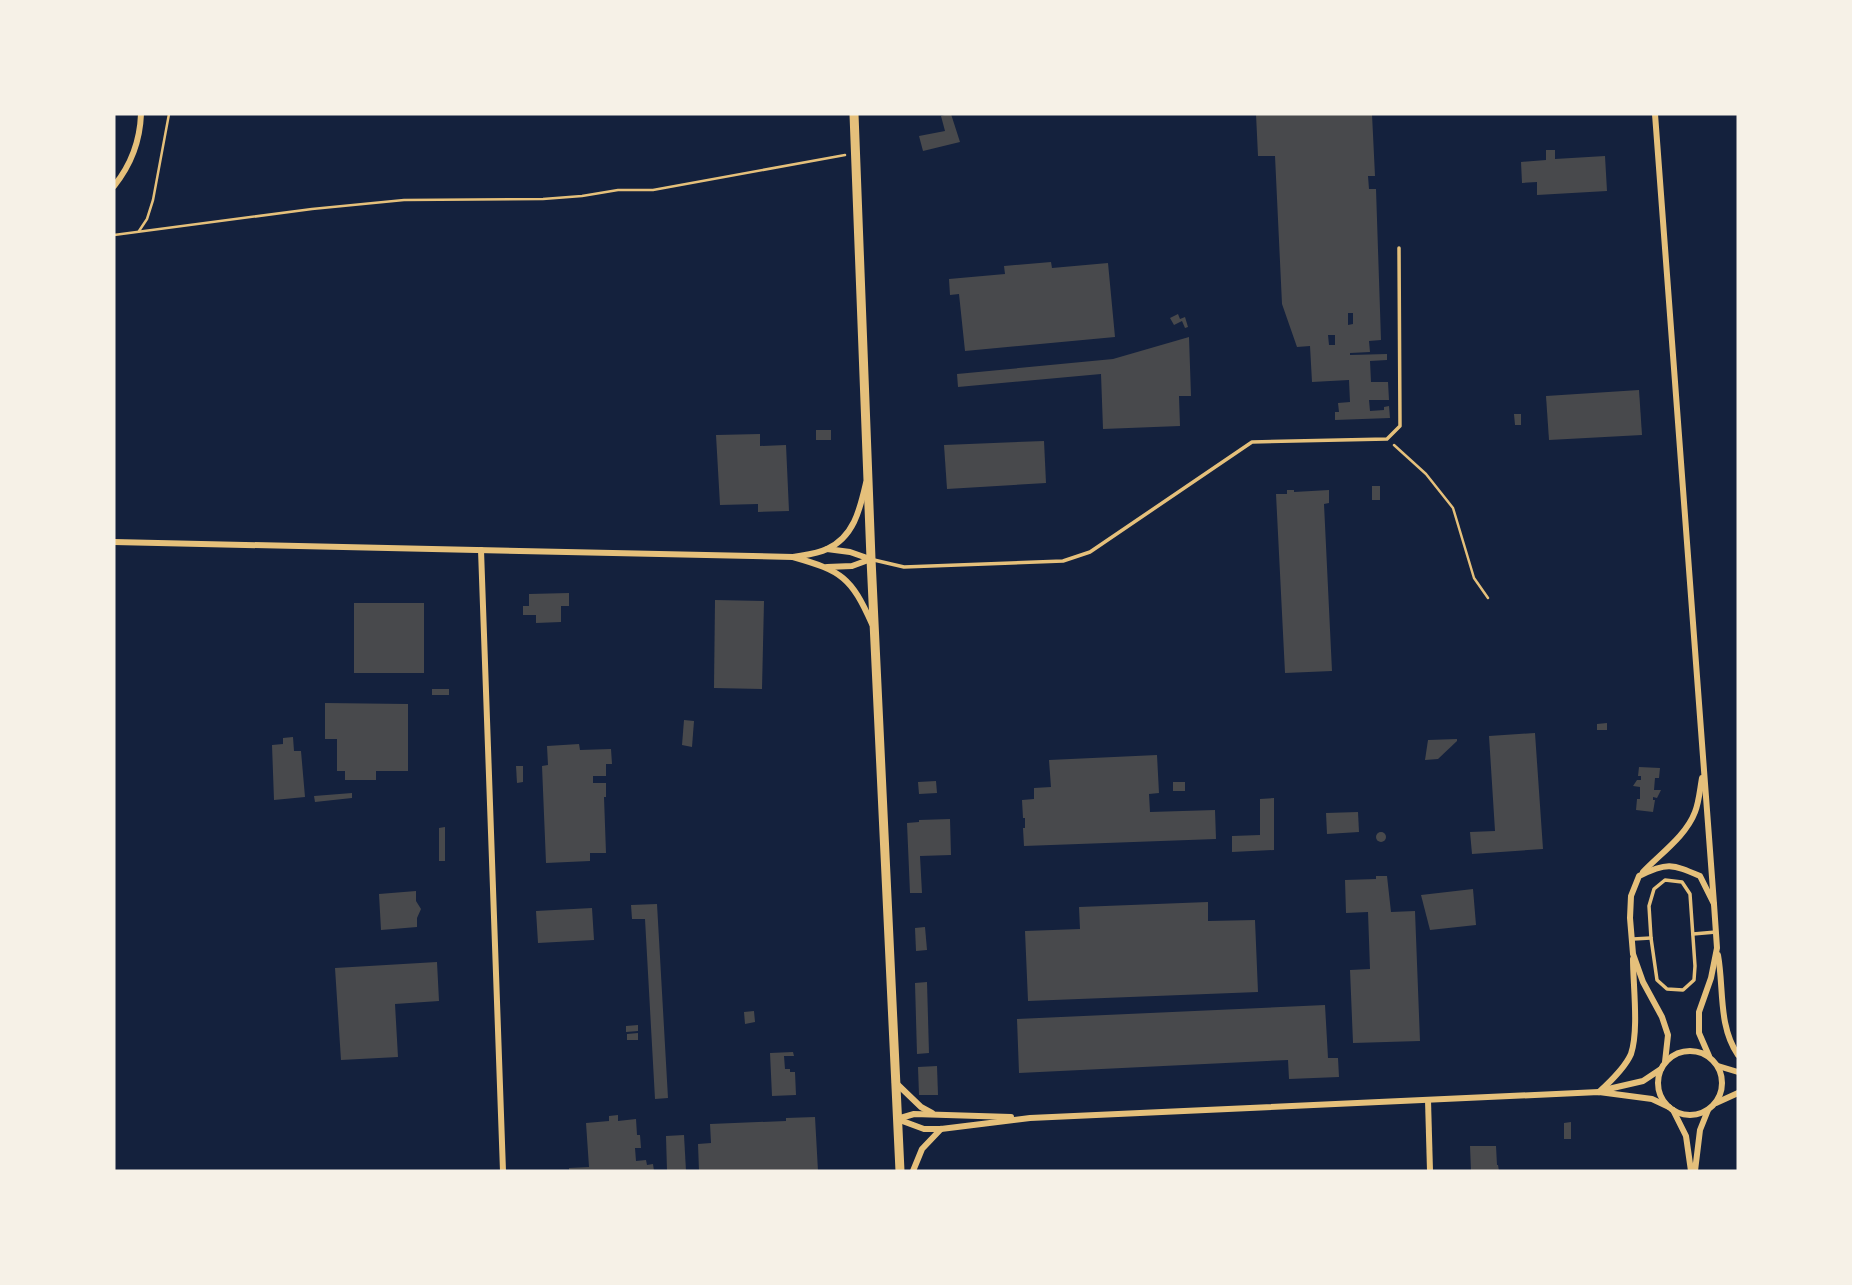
<svg xmlns="http://www.w3.org/2000/svg" width="1852" height="1285" viewBox="0 0 1852 1285" font-family="Rubik,sans-serif">
	<style>
		.building { fill: #48494c; fill-rule: evenodd }
		.lines { fill: none; stroke-linecap: round; stroke-linejoin: round }
		.path { stroke: #e5c07b; stroke-width: 2.5 }
		.service { stroke: #e5c07b; stroke-width: 3.5 }
		.minor { stroke: #e5c07b; stroke-width: 6 }
		.secondary { stroke: #e5c07b; stroke-width: 9 }
	</style>
	<rect width="100%" height="100%" fill="#14213d"/>
	<!-- building -->
	<g class="building">
		<polygon points="948,114 951,114 960,142 923,151 919,136 945,131 941,116"/>
		<path d="M1256,114H1372L1375,176H1368L1369,189H1376L1381,340L1369,341L1370,352L1350,353V355L1387,354V360L1370,361L1371,382H1388L1389,400H1369L1370,411L1384,410V407L1389,406L1390,418L1335,420V412H1339L1338,403L1350,402L1349,380L1312,382L1310,346L1297,347L1282,304L1275,156H1258ZM1348,313H1353V324L1348,325ZM1328,335H1335V345H1329Z"/>
		<polygon points="1546,150 1555,150 1555,159 1605,156 1607,191 1537,195 1537,182 1522,183 1521,162 1546,160"/>
		<polygon points="1051,262 1052,268 1108,263 1115,337 965,351 959,294 950,295 949,279 1005,274 1004,266"/>
		<polygon points="1178,314 1180,319 1185,317 1188,327 1185,328 1182,321 1174,325 1170,318"/>
		<polygon points="1189,337 1191,396 1179,396 1180,426 1103,429 1101,374 958,387 957,374 1113,359"/>
		<polygon points="1639,390 1642,435 1549,440 1546,396"/>
		<polygon points="1514,414 1521,414 1521,425 1515,425"/>
		<rect x="816" y="430" width="15" height="10"/>
		<polygon points="760,434 760,446 786,445 789,511 758,512 758,504 720,505 716,435"/>
		<polygon points="1044,441 1046,483 947,489 944,445"/>
		<rect x="1372" y="486" width="8" height="14"/>
		<polygon points="1287,490 1294,490 1294,492 1329,490 1329,503 1324,504 1332,671 1285,673 1276,494 1287,494"/>
		<polygon points="569,593 569,606 561,606 561,622 536,623 536,615 523,615 523,606 529,606 529,594"/>
		<polygon points="715,600 764,601 762,689 714,688"/>
		<rect x="354" y="603" width="70" height="70"/>
		<rect x="432" y="689" width="17" height="6"/>
		<polygon points="325,703 408,704 408,771 376,771 376,780 345,780 345,771 337,771 337,739 325,739"/>
		<polygon points="684,720 694,721 692,747 682,745"/>
		<polygon points="1607,723 1607,730 1597,730 1597,724"/>
		<polygon points="1535,733 1543,849 1472,854 1470,832 1495,831 1489,736"/>
		<polygon points="293,737 294,751 301,751 305,797 274,800 272,745 283,744 283,738"/>
		<polygon points="1457,739 1457,741 1438,759 1425,760 1428,740"/>
		<polygon points="579,744 580,750 611,749 612,764 606,764 606,776 593,776 593,783 606,783 606,797 604,797 606,853 590,853 590,861 546,863 542,766 548,765 547,746"/>
		<polygon points="1157,755 1159,793 1149,794 1150,812 1215,810 1216,839 1024,846 1023,828 1025,828 1025,818 1023,818 1022,800 1034,799 1034,788 1051,787 1049,760"/>
		<polygon points="516,766 523,766 523,782 517,783"/>
		<polygon points="1639,767 1660,768 1659,778 1655,778 1654,790 1661,790 1657,798 1653,797 1653,800 1655,800 1653,812 1636,810 1637,799 1640,799 1640,787 1633,786 1637,780 1641,780 1641,776 1638,776"/>
		<polygon points="936,781 937,793 919,794 918,782"/>
		<rect x="1173" y="782" width="12" height="9"/>
		<polygon points="352,793 352,798 315,802 314,796"/>
		<polygon points="1274,798 1274,850 1232,852 1232,836 1260,835 1260,799"/>
		<polygon points="1358,812 1359,832 1327,834 1326,813"/>
		<polygon points="950,819 951,855 920,856 922,893 910,893 907,823 919,822 919,820"/>
		<polygon points="445,827 445,861 439,861 439,828"/>
		<circle cx="1381" cy="837" r="5"/>
		<polygon points="1376,876 1387,876 1391,912 1415,911 1420,1041 1353,1043 1350,970 1370,969 1368,912 1346,913 1345,880 1376,879"/>
		<polygon points="1473,889 1476,925 1430,930 1421,895"/>
		<polygon points="416,891 416,901 421,909 417,918 417,927 381,930 379,894"/>
		<polygon points="1208,902 1208,921 1255,920 1258,992 1028,1001 1025,931 1080,929 1079,907"/>
		<polygon points="657,904 668,1098 655,1099 645,919 632,919 631,905"/>
		<polygon points="592,908 594,940 538,943 536,911"/>
		<polygon points="925,927 927,950 916,951 915,928"/>
		<polygon points="437,962 439,1001 395,1004 398,1057 341,1060 335,968"/>
		<polygon points="927,982 929,1053 917,1054 915,983"/>
		<polygon points="1325,1005 1328,1058 1338,1058 1339,1077 1289,1079 1288,1060 1019,1073 1017,1019"/>
		<polygon points="754,1011 755,1022 745,1024 744,1012"/>
		<polygon points="638,1025 638,1031 626,1032 626,1026"/>
		<polygon points="638,1033 638,1040 627,1040 627,1034"/>
		<polygon points="793,1052 794,1056 784,1056 785,1069 790,1069 790,1072 795,1072 796,1095 772,1096 770,1053"/>
		<polygon points="937,1066 938,1095 919,1095 918,1067"/>
		<polygon points="618,1115 618,1121 636,1119 637,1135 640,1135 641,1148 635,1148 636,1161 646,1160 647,1165 653,1164 654,1171 569,1171 569,1168 589,1167 586,1123 609,1121 609,1116"/>
		<polygon points="815,1117 818,1171 699,1171 698,1144 711,1143 710,1124 786,1121 786,1118"/>
		<polygon points="1571,1122 1571,1139 1564,1139 1564,1123"/>
		<polygon points="684,1135 686,1171 667,1171 666,1136"/>
		<polygon points="1470,1146 1496,1146 1497,1165 1498,1165 1499,1171 1471,1171"/>
	</g>
	<g class="lines">
		<!-- path -->
		<g class="path">
			<polyline points="139,231 147,219 153,200 169,114"/>
			<polyline points="114,235 312,209 404,200 543,199 582,196 618,190 653,190 845,155"/>
			<polyline points="1394,445 1426,474 1453,508 1474,578 1488,598"/>
		</g>
		<!-- service -->
		<g class="service">
			<polyline points="874,560 904,567 1063,561 1090,552 1252,442 1387,439 1400,426 1399,248"/>
			<polygon points="1665,880 1682,882 1690,894 1695,966 1694,980 1683,990 1667,989 1657,980 1651,938 1649,906 1654,889"/>
			<polyline points="1693,934 1716,932"/>
			<polyline points="1633,939 1651,938"/>
		</g>
		<!-- minor -->
		<g class="minor">
			<polyline points="1655,114 1714,904"/>
			<path d="M114,186C131,165 140,141 141,114"/>
			<path d="M114,542L793,557C842,571 851,577 872,624"/>
			<polyline points="827,549 850,552 870,559"/>
			<polyline points="481,550 503,1171"/>
			<path d="M793,557C804,555 817,554 827,549C854,537 860,509 866,483"/>
			<polyline points="827,567 852,566 871,559"/>
			<path d="M1643,872C1660,854 1686,836 1695,812C1699,802 1700,789 1702,778"/>
			<path d="M1718,955C1724,988 1718,1026 1738,1055"/>
			<circle cx="1690" cy="1083" r="32"/>
			<path d="M1665,1062L1668,1035L1662,1017L1643,982L1633,954L1630,918L1631,896L1639,876C1667,862 1672,864 1700,876L1714,904L1717,948L1711,978L1699,1012V1033L1709,1056"/>
			<polyline points="1718,1066 1738,1072"/>
			<polyline points="895,1082 921,1107 932,1113"/>
			<polyline points="1604,1090 1643,1081 1661,1069"/>
			<path d="M1599,1092C1610,1082 1625,1068 1631,1054C1639,1030 1633,985 1633,959"/>
			<polyline points="1428,1100 1430,1171"/>
			<polyline points="1716,1103 1738,1093"/>
			<polyline points="1673,1110 1686,1136 1691,1171"/>
			<polyline points="897,1119 924,1129 941,1129 1030,1118 1599,1092 1652,1099 1669,1107"/>
			<polyline points="897,1119 914,1114 1011,1117"/>
			<polyline points="913,1171 922,1149 941,1129"/>
			<polyline points="1695,1171 1700,1130 1708,1110"/>
		</g>
		<!-- secondary -->
		<polyline class="secondary" points="854,114 871,559 900,1171"/>
	</g>
	<!-- border -->
	<rect width="1852" height="1285" fill="none" stroke="#f6f1e7" stroke-width="231"/>
</svg>
